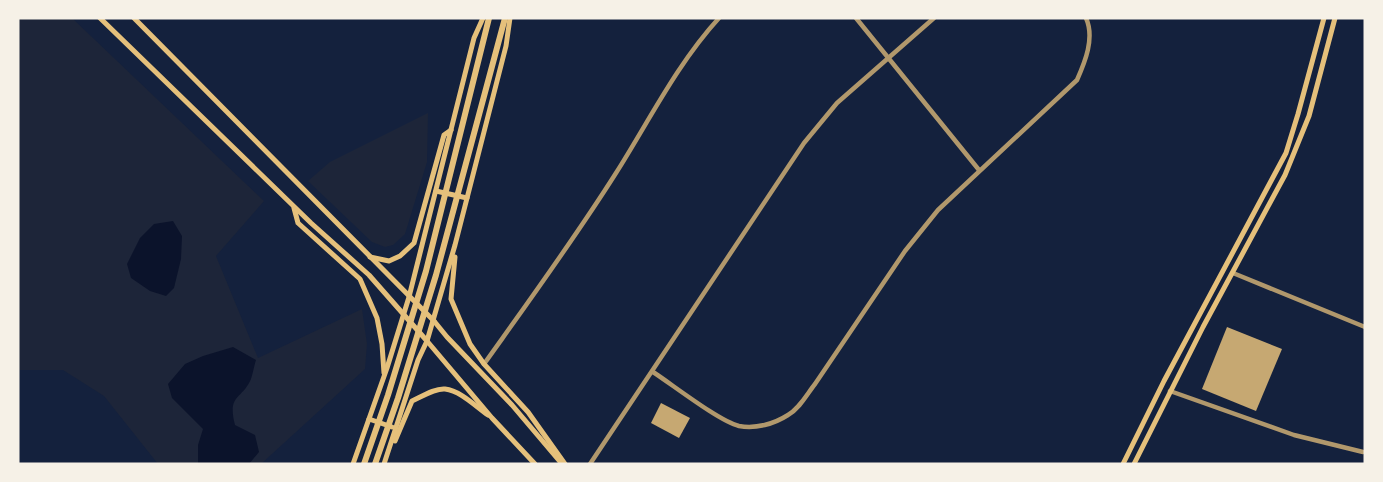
<svg xmlns="http://www.w3.org/2000/svg" width="1383" height="482" viewBox="0 0 1383 482" font-family="Arial,sans-serif">
	<style>
		.green { fill: #1d2539 }
		.water { fill: #0b132b }
		.building { fill: #c6a872 }
		.lines { fill: none; stroke-linecap: round; stroke-linejoin: round }
		.tertiary { stroke: #b1986c; stroke-width: 4.5 }
		.secondary { stroke: #e5c07b; stroke-width: 5 }
		.primary { stroke: #e5c07b; stroke-width: 5 }
		.trunk { stroke: #e5c07b; stroke-width: 6 }
	</style>
	<rect width="100%" height="100%" fill="#14213d"/>
	<!-- green -->
	<g class="green">
		<polygon points="18,18 72,18 264,201 216,256 258,358 362,309 367,344 365,369 261,464 158,464 104,396 63,370 18,370"/>
		<polygon points="428,113 427,162 405,234 393,245 385,247 372,242 308,181 330,162"/>
	</g>
	<!-- water -->
	<g class="water">
		<polygon points="173,221 182,236 181,259 174,288 166,296 150,291 131,278 127,264 140,238 154,224"/>
		<path d="M233,347L256,360C254,366 253,373 251,379C242,400 227,394 235,425L255,435L259,452L249,464H198V445L203,429L172,398L168,384L185,364L203,356Z"/>
	</g>
	<!-- building -->
	<g class="building">
		<polygon points="1227,327 1282,349 1256,411 1202,389"/>
		<polygon points="661,403 690,418 679,438 651,423"/>
	</g>
	<g class="lines">
		<!-- tertiary -->
		<g class="tertiary">
			<polyline points="856,18 979,170"/>
			<polyline points="1233,273 1365,327"/>
			<path d="M484,364C529,301 575,238 616,173C649,121 677,64 719,18"/>
			<path d="M653,372C673,385 719,421 739,426C756,429 774,424 788,415C800,408 807,394 815,384L905,251L938,210L1077,80C1085,62 1095,38 1086,18"/>
			<polyline points="1170,391 1294,435 1363,452"/>
			<polyline points="590,464 804,143 837,103 934,18"/>
		</g>
		<!-- secondary -->
		<g class="secondary">
			<polyline points="100,18 311,223 369,275 427,341"/>
			<polyline points="134,18 434,321"/>
			<polyline points="436,191 467,198"/>
			<polyline points="294,208 298,223 360,279 377,318 382,344 384,373"/>
			<polyline points="370,257 389,261 400,256 414,243 444,135 451,130"/>
			<polyline points="455,257 451,299 470,344 484,364 528,412 565,464"/>
			<polyline points="369,419 392,427"/>
			<path d="M395,441L412,401C421,397 435,388 445,389C461,391 475,406 488,415"/>
			<polyline points="353,464 387,368 409,297 474,38 483,18"/>
			<polyline points="384,464 418,360 427,341 455,245 506,46 510,18"/>
			<polyline points="1123,464 1164,381 1286,153 1298,114 1324,18"/>
			<polyline points="1134,464 1203,327 1285,175 1309,116 1335,18"/>
		</g>
		<!-- primary -->
		<g class="primary">
			<polyline points="434,321 447,337 512,405 562,464"/>
			<polyline points="427,341 492,418 535,464"/>
		</g>
		<!-- trunk -->
		<g class="trunk">
			<polyline points="364,464 388,395 426,271 489,18"/>
			<polyline points="375,464 398,398 436,275 505,18"/>
		</g>
	</g>
	<!-- border -->
	<rect width="1383" height="482" fill="none" stroke="#f6f1e7" stroke-width="39"/>
</svg>
